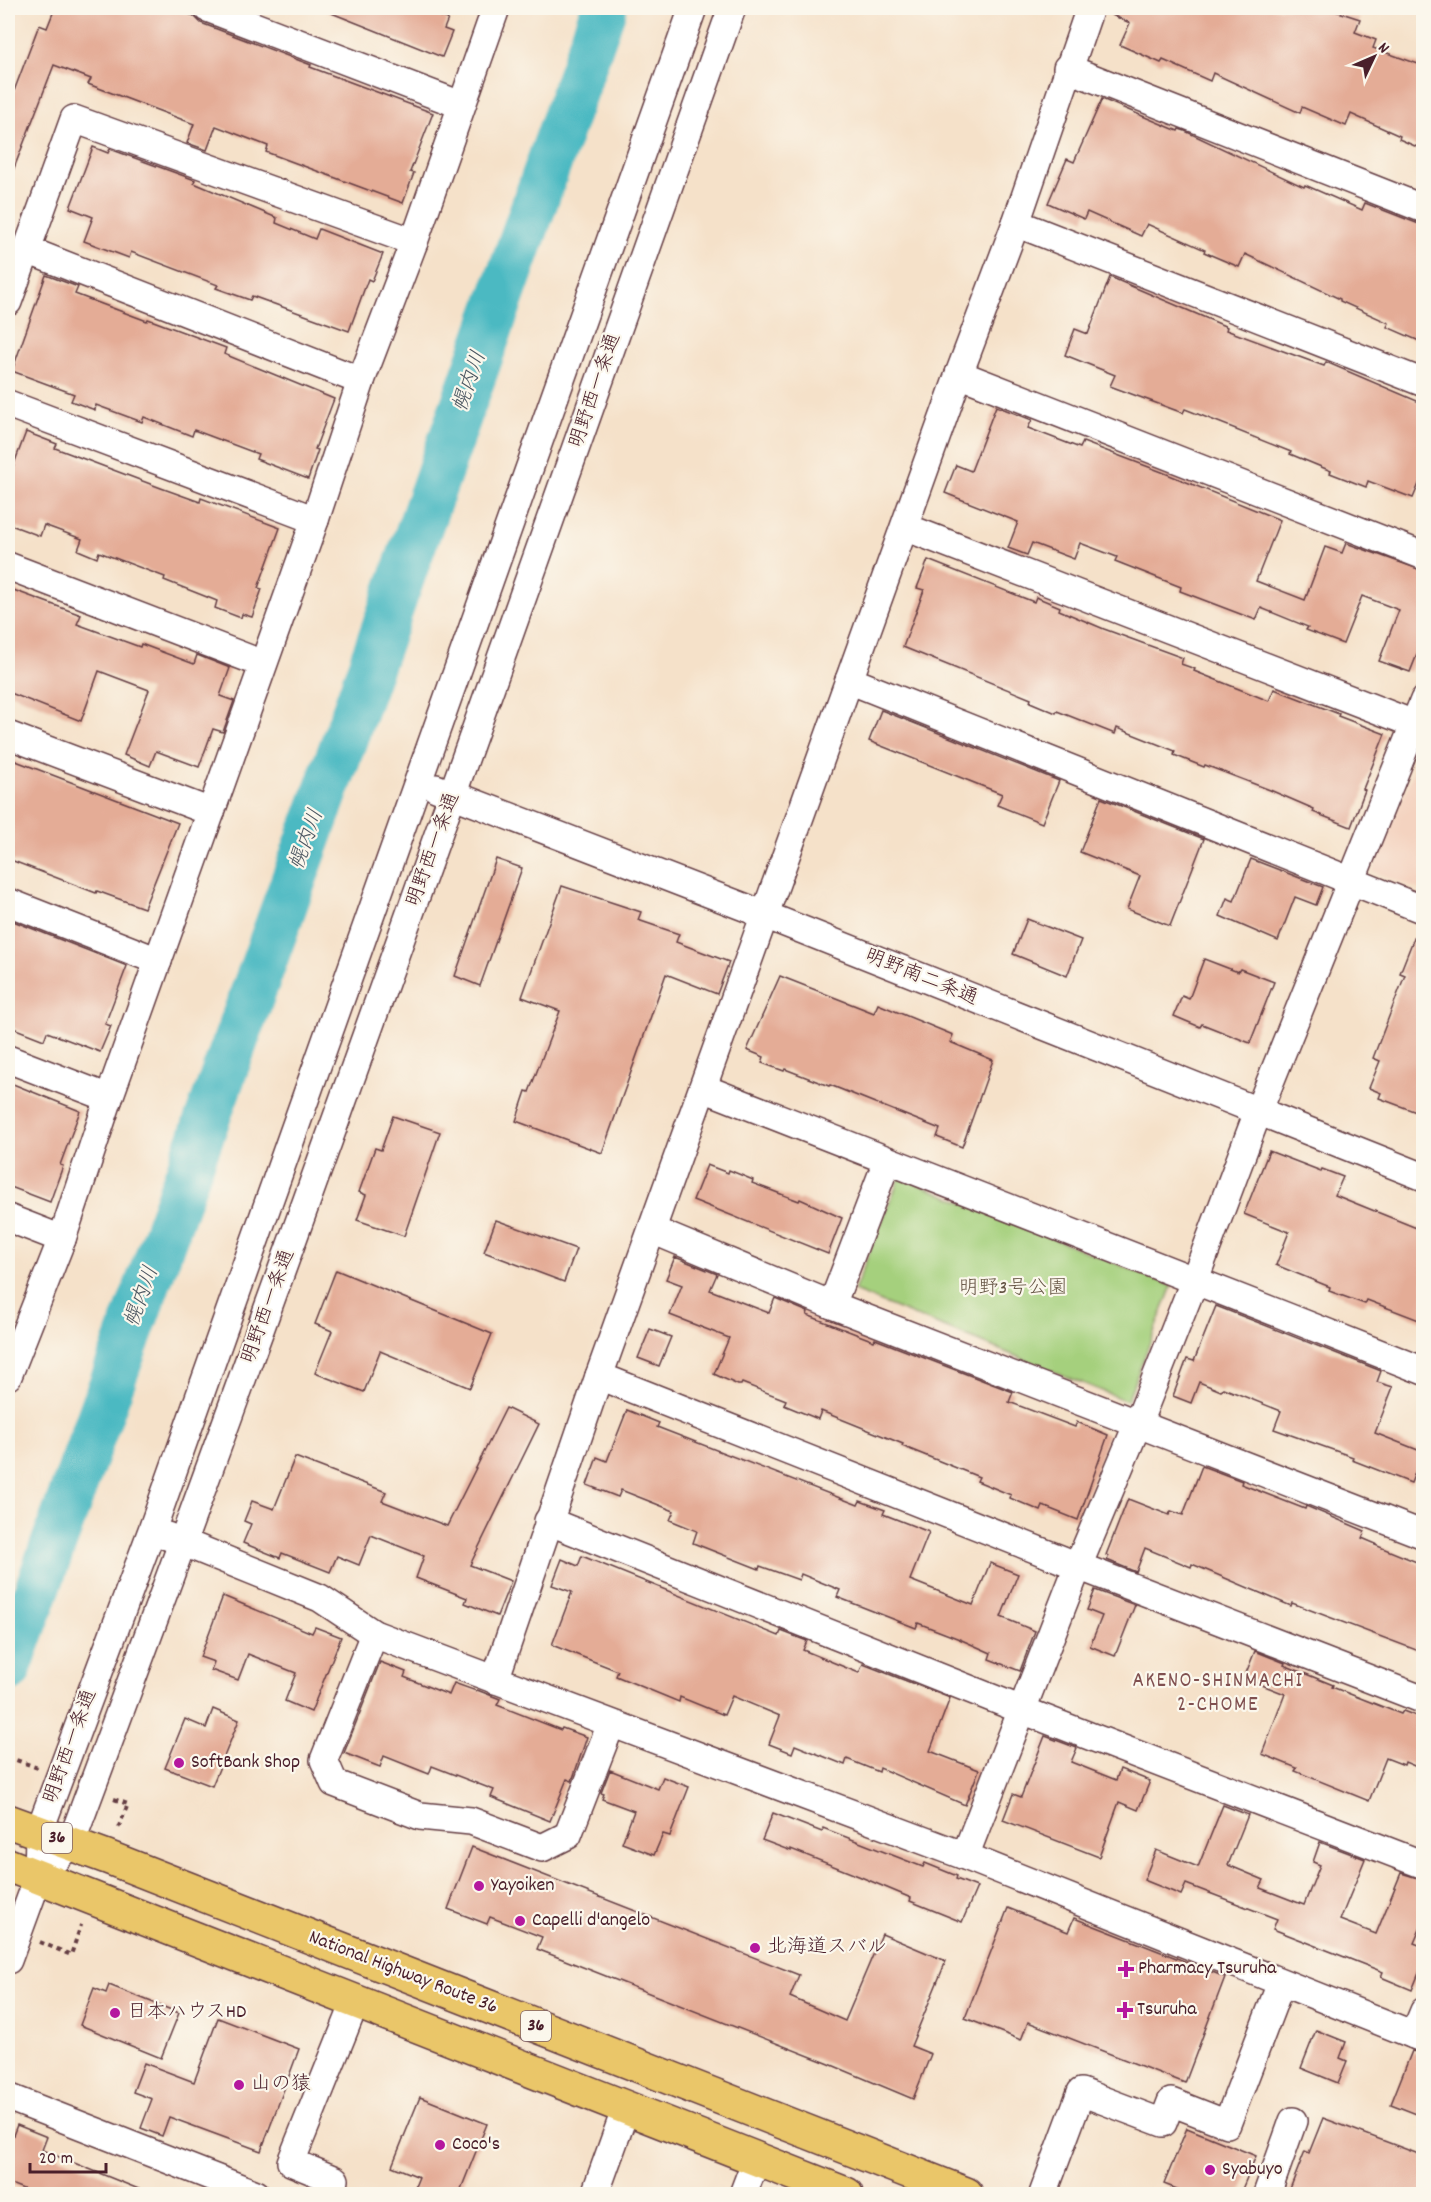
<svg xmlns="http://www.w3.org/2000/svg" width="1431" height="2202" viewBox="0 0 1431 2202" font-family="Dekko,'Klee One',sans-serif">
	<style>
		.built { fill: #f4d3c0 }
		.green { fill: #a5d07d; stroke: #787854; stroke-width: 1.5 }
		.lines { fill: none; stroke-linecap: round; stroke-linejoin: round }
		.river { stroke: #4bb9c2; stroke-width: 46 }
		.building { fill: #e4ac96 }
		.minor-casing { stroke: #643c43; stroke-width: 30 }
		.highway-casing { stroke: #643c43; stroke-width: 36 }
		.path { stroke: #643c43; stroke-width: 4; stroke-dasharray: 4.5 4.5; stroke-linecap: butt }
		.minor { stroke: #fff; stroke-width: 27 }
		.highway { stroke: #eac669; stroke-width: 33 }
		.poi-dot { fill: #b5179e; stroke: #fbf7ec; stroke-width: 2 }
		.labels { text-anchor: middle; dominant-baseline: central; stroke-width: 4.5; stroke-linejoin: round; paint-order: stroke }
		.shield { fill: #fbf7ec; stroke: #7f6065; stroke-width: 1.5 }
		.shield-label { font-size: 18px; font-weight: bold; fill: #4a1f2b }
		.street-label { font-size: 20px; fill: #4a1f2b; stroke: #fbf7ec }
		.park-label { font-size: 20px; fill: #655444; stroke: #fbf7ec }
		.poi-label { font-size: 20px; fill: #4a1f2b; stroke: #fbf7ec; text-anchor: start }
		.water-label { font-size: 21px; font-style: italic; fill: #4a5560; stroke: #fbf7ec }
		.neighbourhood-label { font-size: 21px; letter-spacing: 1.5px; fill: #805050; stroke: #fbf7ec }
	</style>
	<rect width="100%" height="100%" fill="#fbf7ec"/>
	<filter id="ink" filterUnits="userSpaceOnUse"><feTurbulence type="fractalNoise" baseFrequency=".0167" numOctaves="2"/><feDisplacementMap in="SourceGraphic" scale="12" xChannelSelector="R" yChannelSelector="G"/><feConvolveMatrix kernelMatrix="1 2 1 2 8 2 1 2 1" color-interpolation-filters="sRGB"/></filter>
	<filter id="wash" filterUnits="userSpaceOnUse"><feTurbulence type="fractalNoise" baseFrequency=".008" numOctaves="4" result="noise"/><feDisplacementMap in="SourceGraphic" scale="24" xChannelSelector="R" yChannelSelector="G"/><feGaussianBlur stdDeviation="1.35" result="paint"/><feColorMatrix in="noise" values="0 0 0 0 0 0 0 0 0 0 0 0 0 0 0 0 0 1.4 0 .05"/><feComposite in="paint" operator="in"/></filter>
	<g filter="url(#wash)">
		<rect width="100%" height="100%" fill="#f5e1c9"/>
		<!-- built -->
		<polygon class="built" points="1423,749 1423,891 1373,871"/>
		<!-- green -->
		<polygon class="green" points="900,1177 1172,1286 1127,1401 854,1291"/>
		<g class="lines">
			<!-- river -->
			<polyline class="river" points="8,1670 344,741 604,8"/>
		</g>
		<g id="blocks">
			<!-- building -->
			<g class="building">
				<polygon points="55,8 172,8 194,16 201,23 311,65 310,67 433,113 410,172 414,173 403,203 266,152 268,146 216,126 207,150 187,143 194,124 88,84 91,79 54,65 9,181 8,181 8,88 14,91 39,25 47,28"/>
				<polygon points="319,8 417,8 448,19 444,29 452,32 442,57"/>
				<polygon points="1105,8 1326,8 1360,19 1355,32 1376,40 1373,48 1424,66 1424,150 1399,139 1400,136 1351,114 1346,126 1302,107 1300,113 1213,73 1210,81 1163,60 1161,63 1120,45 1130,23 1105,12"/>
				<polygon points="1102,99 1178,131 1179,129 1185,131 1304,187 1305,185 1362,210 1365,203 1424,226 1424,343 1387,327 1389,323 1340,301 1340,299 1245,254 1239,267 1204,252 1205,250 1147,224 1141,236 1087,212 1084,219 1048,203 1067,159 1074,162"/>
				<polygon points="93,147 108,153 110,149 195,180 194,183 277,218 276,223 315,239 319,229 383,254 372,281 368,279 349,331 252,296 250,300 216,288 218,285 131,252 129,258 84,241 93,217 70,208"/>
				<polygon points="46,275 78,287 75,294 147,321 148,319 226,348 224,354 334,399 315,449 318,450 308,479 256,459 258,454 194,430 192,436 144,417 142,422 96,405 95,410 71,401 74,394 12,371"/>
				<polygon points="1110,277 1227,327 1226,330 1324,366 1326,362 1424,404 1424,472 1413,498 1368,481 1366,487 1330,473 1331,471 1290,454 1291,452 1236,430 1236,429 1185,409 1183,413 1110,386 1115,375 1065,355 1075,329 1088,334"/>
				<polygon points="996,406 1032,420 1028,428 1080,448 1083,442 1162,472 1280,520 1256,581 1305,600 1325,547 1342,553 1346,543 1424,571 1424,637 1410,672 1379,661 1399,610 1362,596 1343,644 1306,630 1308,627 1261,608 1256,620 1180,591 1181,587 1115,561 1117,557 1080,543 1074,559 1032,543 1027,555 1008,548 1018,522 945,493 956,465 971,471"/>
				<polygon points="26,432 57,444 55,448 161,488 200,502 201,498 280,528 258,588 262,589 252,617 242,614 241,618 215,608 217,601 164,580 165,577 99,552 97,558 78,550 82,539 44,525 40,536 8,524 8,480"/>
				<polygon points="928,560 1034,602 1036,597 1060,607 1059,610 1104,629 1183,658 1181,664 1195,669 1194,671 1269,701 1274,689 1339,714 1338,716 1385,734 1363,789 1365,790 1351,827 1313,812 1314,809 1270,790 1205,765 1204,767 1174,755 1175,751 1117,728 1115,734 1057,711 1056,713 1030,702 1031,699 903,647 924,590 917,588"/>
				<polygon points="8,588 81,615 77,624 140,647 141,644 194,664 197,655 230,668 220,696 234,701 223,732 213,729 199,767 156,751 150,766 124,755 149,690 99,671 81,721 8,692"/>
				<polygon points="881,710 1059,781 1042,823 997,805 1002,794 869,741"/>
				<polygon points="8,758 178,823 144,908 97,891 96,893 8,859"/>
				<polygon points="1101,798 1204,839 1170,926 1127,909 1140,876 1080,852"/>
				<polygon points="496,859 522,868 480,986 455,976"/>
				<polygon points="1251,859 1323,887 1316,905 1295,897 1278,941 1220,916 1227,898 1234,901"/>
				<polygon points="562,886 641,912 638,920 679,934 676,942 729,962 717,994 666,974 602,1153 516,1121 526,1091 529,1092 560,1011 522,997"/>
				<polygon points="8,919 127,966 105,1024 111,1026 100,1052 47,1032 44,1040 8,1026"/>
				<polygon points="1027,919 1081,940 1067,976 1013,954"/>
				<polygon points="1419,925 1424,925 1424,1115 1379,1098 1381,1093 1369,1088 1380,1061 1373,1058 1405,975 1400,973"/>
				<polygon points="1204,959 1238,972 1240,969 1274,982 1250,1043 1202,1024 1200,1027 1174,1016 1182,996 1189,999"/>
				<polygon points="780,976 874,1013 878,1004 953,1035 950,1042 993,1060 962,1147 937,1137 940,1129 830,1085 829,1086 785,1069 784,1071 762,1063 764,1057 747,1050"/>
				<polygon points="8,1082 80,1111 60,1165 63,1166 50,1202 8,1186"/>
				<polygon points="393,1116 440,1132 404,1236 357,1220 366,1195 359,1192 375,1148 381,1150"/>
				<polygon points="1269,1151 1321,1171 1322,1169 1343,1177 1335,1195 1424,1231 1424,1322 1367,1300 1365,1304 1329,1291 1330,1287 1276,1265 1289,1232 1244,1214"/>
				<polygon points="707,1165 728,1173 729,1170 753,1180 752,1183 799,1201 800,1199 842,1218 828,1254 693,1200"/>
				<polygon points="496,1220 576,1249 564,1282 484,1252"/>
				<polygon points="675,1257 717,1274 710,1290 769,1313 775,1298 808,1312 807,1315 874,1341 875,1339 1013,1392 1009,1402 1075,1427 1077,1422 1108,1435 1078,1520 1043,1506 1041,1511 1010,1498 1011,1495 977,1481 979,1477 902,1446 903,1444 821,1411 818,1419 784,1405 786,1400 742,1383 741,1385 738,1385 714,1374 729,1338 670,1315 682,1285 666,1279"/>
				<polygon points="336,1270 492,1334 470,1388 380,1351 364,1392 315,1373 332,1331 315,1324"/>
				<polygon points="1216,1306 1381,1371 1377,1382 1393,1387 1375,1433 1423,1452 1411,1483 1352,1460 1353,1457 1274,1429 1281,1411 1223,1388 1221,1391 1199,1382 1191,1403 1173,1396 1187,1359 1194,1361"/>
				<polygon points="650,1329 671,1337 659,1366 638,1358"/>
				<polygon points="506,1408 539,1424 470,1565 511,1581 497,1616 465,1603 467,1598 416,1578 424,1556 371,1535 359,1565 337,1556 330,1572 282,1553 280,1558 243,1543 251,1524 244,1521 252,1501 274,1509 295,1457 386,1492 382,1501 447,1526"/>
				<polygon points="627,1410 659,1423 657,1427 858,1505 860,1501 885,1510 883,1514 929,1532 910,1580 973,1605 990,1563 1018,1574 1001,1617 1035,1631 1020,1671 989,1659 991,1653 957,1638 918,1623 916,1628 837,1597 840,1590 801,1574 799,1580 760,1566 759,1569 693,1543 697,1531 670,1520 674,1511 621,1490 618,1497 587,1485 597,1457 607,1461"/>
				<polygon points="1202,1466 1242,1481 1241,1484 1305,1509 1306,1506 1365,1531 1362,1538 1376,1544 1375,1545 1424,1565 1424,1653 1292,1603 1291,1606 1192,1564 1191,1567 1145,1548 1136,1572 1107,1560 1109,1556 1106,1555 1128,1499 1169,1515 1171,1511 1183,1515"/>
				<polygon points="582,1556 779,1636 781,1631 807,1641 803,1650 859,1673 863,1664 950,1698 930,1751 979,1770 965,1805 880,1768 879,1772 847,1759 845,1765 795,1745 792,1753 769,1744 780,1716 732,1696 724,1715 680,1697 679,1702 616,1676 618,1671 552,1645 572,1592 552,1585 562,1559 578,1566"/>
				<polygon points="1095,1590 1135,1605 1115,1656 1090,1646 1102,1616 1087,1610"/>
				<polygon points="223,1596 312,1633 315,1627 341,1637 311,1712 285,1701 296,1673 248,1654 238,1680 211,1670 214,1662 200,1657"/>
				<polygon points="1255,1651 1285,1663 1284,1665 1333,1685 1332,1687 1401,1714 1403,1711 1424,1719 1424,1770 1405,1762 1404,1765 1386,1758 1369,1801 1295,1771 1297,1768 1262,1754 1285,1694 1244,1678"/>
				<polygon points="380,1662 406,1672 404,1677 449,1695 454,1683 476,1691 477,1690 500,1699 497,1705 561,1730 562,1728 587,1737 572,1781 567,1779 550,1821 491,1797 494,1790 432,1766 429,1774 384,1756 380,1767 344,1753"/>
				<polygon points="213,1709 239,1720 212,1786 165,1768 185,1719 206,1728"/>
				<polygon points="1045,1736 1077,1748 1071,1762 1116,1780 1120,1769 1150,1781 1138,1810 1119,1802 1099,1857 1003,1820 1013,1794 1021,1797"/>
				<polygon points="610,1770 658,1789 663,1777 689,1787 670,1836 663,1834 654,1855 622,1843 634,1811 602,1799 604,1794 601,1793"/>
				<polygon points="1223,1805 1248,1815 1228,1865 1264,1880 1260,1888 1304,1905 1320,1865 1313,1862 1320,1842 1365,1859 1340,1920 1376,1934 1401,1873 1424,1880 1424,1920 1414,1943 1424,1947 1424,1961 1412,1990 1381,1977 1383,1972 1273,1929 1277,1919 1186,1884 1181,1895 1144,1880 1156,1850 1198,1867"/>
				<polygon points="773,1813 822,1832 823,1828 923,1867 925,1863 957,1876 956,1879 977,1887 962,1922 910,1901 911,1898 861,1877 791,1849 791,1851 762,1840"/>
				<polygon points="472,1847 799,1975 790,1997 845,2021 882,1934 946,1961 911,2046 931,2054 913,2099 827,2063 537,1949 542,1937 490,1917 487,1924 448,1909"/>
				<polygon points="1008,1908 1068,1932 1074,1918 1225,1977 1185,2083 1028,2022 1021,2040 965,2018"/>
				<polygon points="109,1985 179,2013 161,2058 80,2025 94,1988 106,1993"/>
				<polygon points="218,2018 299,2049 261,2151 169,2117 162,2136 141,2128 152,2099 133,2092 144,2063 194,2082"/>
				<polygon points="1316,2030 1346,2042 1340,2058 1347,2061 1338,2083 1301,2068"/>
				<polygon points="1412,2051 1424,2054 1424,2117 1391,2104"/>
				<polygon points="420,2097 487,2124 459,2194 412,2194 419,2177 392,2166"/>
				<polygon points="1323,2118 1424,2156 1424,2194 1288,2194 1305,2151 1309,2153"/>
				<polygon points="17,2125 47,2137 42,2150 151,2194 36,2194 8,2183 8,2136 12,2138"/>
				<polygon points="1187,2128 1256,2156 1240,2194 1190,2194 1164,2184"/>
			</g>
		</g>
	</g>
	<g filter="url(#ink)">
		<use href="#blocks" fill-opacity="0" stroke="#643c43" stroke-width="1.5"/>
		<g class="lines">
			<!-- minor casing -->
			<g class="minor-casing">
				<g id="minor">
					<polyline points="207,8 461,105"/>
					<polyline points="1067,68 1424,209"/>
					<polyline points="1016,223 1424,383"/>
					<polyline points="27,250 361,381"/>
					<polyline points="8,302 74,119 414,242"/>
					<polyline points="959,374 1424,556"/>
					<polyline points="8,404 315,520"/>
					<polyline points="905,527 1414,724"/>
					<polyline points="8,566 263,664"/>
					<polyline points="849,680 1424,910"/>
					<polyline points="8,735 211,812"/>
					<polyline points="436,788 765,915 1424,1177"/>
					<polyline points="8,902 158,961"/>
					<polyline points="8,1059 109,1098"/>
					<path d="M703,1088C942,1183 1184,1275 1424,1371"/>
					<polyline points="8,1218 62,1239"/>
					<polyline points="652,1230 832,1305 1424,1535"/>
					<polyline points="832,1305 887,1161"/>
					<polyline points="8,1376 62,1239 109,1098 315,520 361,381 414,242 496,8"/>
					<polyline points="599,1376 1078,1566 1424,1700"/>
					<polyline points="548,1521 1022,1710 1424,1865"/>
					<polyline points="167,1536 320,1598 374,1634 965,1856 1424,2039"/>
					<polyline points="374,1634 324,1760 334,1783 420,1816 471,1821 542,1848 568,1835 611,1724"/>
					<polyline points="495,1680 599,1376 959,374 1016,223 1090,8"/>
					<polyline points="965,1856 1078,1566 1138,1423 1195,1279 1258,1112 1424,700"/>
					<path d="M56,1859L71,1843C299,1234 514,620 732,8"/>
					<polyline points="8,1960 38,1878 39,1832 152,1530 693,8"/>
					<polyline points="1414,2035 1424,2011"/>
					<polyline points="8,2097 256,2194"/>
					<polyline points="329,2194 335,2180 291,2162 355,2003"/>
					<polyline points="597,2194 595,2194 626,2108"/>
					<polyline points="743,2194 756,2160"/>
					<polyline points="1043,2194 1081,2092 1163,2123 1171,2102 1227,2124 1281,1983"/>
					<polyline points="1267,2194 1293,2121"/>
				</g>
			</g>
			<!-- highway casing -->
			<g class="highway-casing">
				<g id="highway">
					<polyline points="8,1821 107,1857 966,2194"/>
					<polyline points="8,1865 846,2194"/>
				</g>
			</g>
			<!-- path -->
			<g class="path">
				<polyline points="8,1757 38,1768"/>
				<polyline points="114,1799 128,1804 117,1831"/>
				<polyline points="40,1942 71,1955 81,1925"/>
			</g>
			<!-- minor -->
			<use href="#minor" class="minor"/>
			<!-- highway -->
			<use href="#highway" class="highway"/>
		</g>
	</g>
	<!-- markers -->
	<g class="poi-dot">
		<circle cx="179" cy="1763" r="6"/>
		<circle cx="479" cy="1886" r="6"/>
		<circle cx="520" cy="1921" r="6"/>
		<circle cx="755" cy="1948" r="6"/>
		<path d="M1123 1960h6v6h6v6h-6v6h-6v-6h-6v-6h6z"/>
		<path d="M1122 2001h6v6h6v6h-6v6h-6v-6h-6v-6h6z"/>
		<circle cx="115" cy="2013" r="6"/>
		<circle cx="239" cy="2085" r="6"/>
		<circle cx="440" cy="2145" r="6"/>
		<circle cx="1210" cy="2170" r="6"/>
	</g>
	<g class="labels">
		<!-- shield labels -->
		<g class="shield">
			<rect x="42" y="1823" width="30" height="30" rx="4.5"/>
			<rect x="521" y="2011" width="30" height="30" rx="4.5"/>
		</g>
		<g class="shield-label">
			<text x="57" y="1838">36</text>
			<text x="536" y="2026">36</text>
		</g>
		<!-- street labels -->
		<g class="street-label">
			<text transform="translate(596 391) rotate(-71)">明野西一条通</text>
			<text transform="translate(434 850) rotate(-70)">明野西一条通</text>
			<text transform="translate(921 978) rotate(22)">明野南二条通</text>
			<text transform="translate(269 1307) rotate(-70)">明野西一条通</text>
			<text transform="translate(71 1747) rotate(-70)">明野西一条通</text>
			<text transform="translate(403 1973) rotate(21)">National Highway Route 36</text>
		</g>
		<!-- park labels -->
		<g class="park-label">
			<text x="1013" y="1289">明野3号公園</text>
		</g>
		<!-- poi labels -->
		<g class="poi-label">
			<text x="191" y="1763">SoftBank Shop</text>
			<text x="491" y="1886">Yayoiken</text>
			<text x="532" y="1921">Capelli d'angelo</text>
			<text x="767" y="1948">北海道スバル</text>
			<text x="1138" y="1969">Pharmacy Tsuruha</text>
			<text x="1137" y="2010">Tsuruha</text>
			<text x="127" y="2013">日本ハウスHD</text>
			<text x="251" y="2085">山の猿</text>
			<text x="452" y="2145">Coco's</text>
			<text x="1222" y="2170">Syabuyo</text>
		</g>
		<!-- water labels -->
		<g class="water-label">
			<text transform="translate(471 382) rotate(-71)">幌内川</text>
			<text transform="translate(308 840) rotate(-70)">幌内川</text>
			<text transform="translate(143 1297) rotate(-70)">幌内川</text>
		</g>
		<!-- neighbourhood labels -->
		<g class="neighbourhood-label">
			<text x="1218" y="1682">AKENO-SHINMACHI<tspan x="1218" dy="24">2-CHOME</tspan></text>
		</g>
	</g>
	<!-- margin -->
	<rect width="1431" height="2202" fill="none" stroke="#fbf7ec" stroke-width="30"/>
	<!-- north arrow -->
	<g transform="translate(1374 57) rotate(46)" stroke="#fbf7ec" stroke-width="4.5" paint-order="stroke">
	<path d="M0-4.5L10 22L0 15L-10 22Z" fill="#4a1f2b"/>
	<text y="-9" font-size="16" font-weight="bold" text-anchor="middle" fill="#4a1f2b">N</text>
	</g>
	<!-- scale -->
	<path d="M30 2163v9h76v-9" fill="none" stroke="#4a1f2b" stroke-width="3"/>
	<text x="39" y="2163" font-size="18" fill="#4a1f2b" stroke="#fbf7ec" stroke-width="4.5" paint-order="stroke">20 m</text>
</svg>
